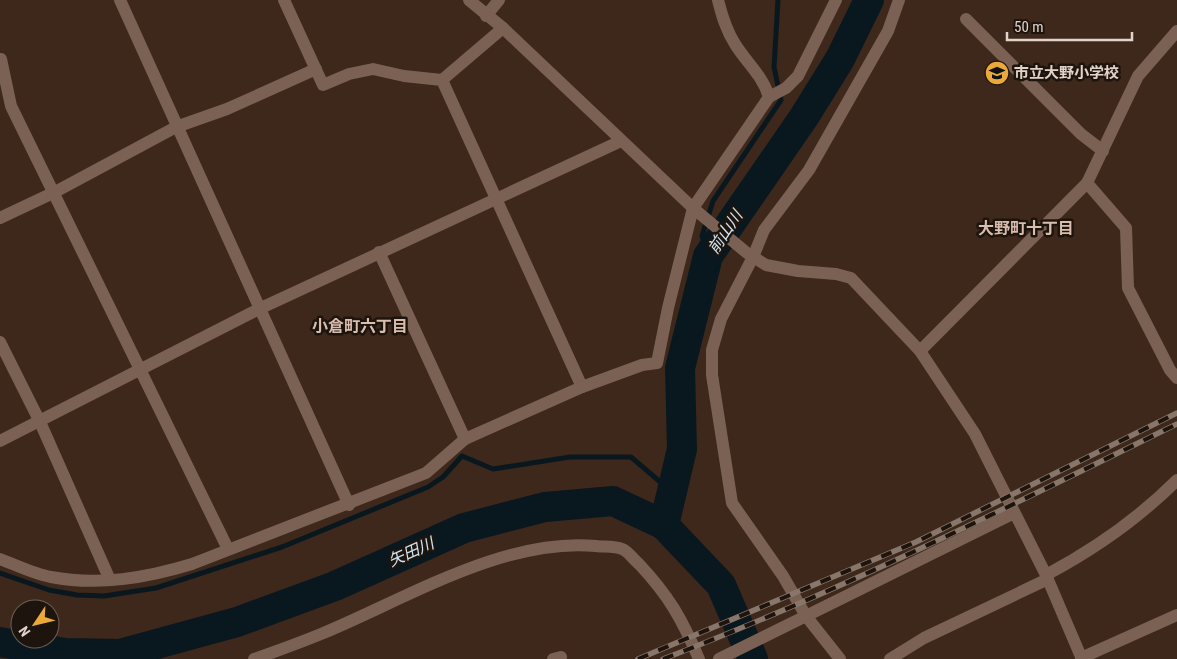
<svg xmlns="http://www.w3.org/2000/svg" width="1177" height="659" viewBox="0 0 1177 659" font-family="'Roboto Condensed','Noto Sans JP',sans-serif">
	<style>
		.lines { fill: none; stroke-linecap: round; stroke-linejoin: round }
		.stream { stroke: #09181f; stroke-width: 5 }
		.river { stroke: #09181f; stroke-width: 30 }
		.minor { stroke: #7a6153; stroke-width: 12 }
		.rail-casing { stroke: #88766b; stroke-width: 5.5 }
		.rail { stroke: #1e140e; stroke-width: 4; stroke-dasharray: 11; stroke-linecap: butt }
		.labels { text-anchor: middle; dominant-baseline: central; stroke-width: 5; stroke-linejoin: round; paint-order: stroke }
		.poi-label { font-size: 15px; font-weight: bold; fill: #e1d2ca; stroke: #1e140e; text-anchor: start }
		.neighbourhood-label { font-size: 16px; font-weight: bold; fill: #d9bdad; stroke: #1e140e }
		.water-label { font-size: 16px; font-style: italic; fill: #cfe7f4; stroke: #1e140e }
	</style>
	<rect width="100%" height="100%" fill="#3e281b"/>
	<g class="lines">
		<!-- stream -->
		<g class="stream">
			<polyline points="708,256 702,236 713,201 781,100 774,67 778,0"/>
			<polyline points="0,573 49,590 77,595 104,596 156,588 282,547 428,487 443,477 462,456 493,469 570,457 631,457 672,492"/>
		</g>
		<!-- river -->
		<g class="river">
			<polyline points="664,525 682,449 680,368 708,256 804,117 840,59 869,0"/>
			<polyline points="0,642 65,653 120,654 237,622 335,586 464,528 545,507 613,501 664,525 721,585 753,659"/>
		</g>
		<!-- minor -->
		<g class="minor">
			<path d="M120,0C195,169 274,336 349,505"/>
			<polyline points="284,0 323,85 349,74 373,69 404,76 442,80 582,387"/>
			<polyline points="469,0 503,28 693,208 747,253 766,265 798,271 836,274 851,278 920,351 975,434 1046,575 1082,659"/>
			<polyline points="486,16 499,0"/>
			<polyline points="966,19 1081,134 1103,151"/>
			<polyline points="1,59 11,106 228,549"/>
			<polyline points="442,80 503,28"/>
			<polyline points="769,97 786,88 798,76 836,0"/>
			<polyline points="1087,183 1126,228 1128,288 1170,370 1177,378"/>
			<polyline points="0,218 55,192 176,127 227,109 316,69"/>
			<polyline points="379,252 465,439"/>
			<polyline points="0,342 40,422 110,580"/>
			<polyline points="920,351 1087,183 1138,76 1177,31"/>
			<polyline points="0,441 261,308 621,141"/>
			<path d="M0,559C16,565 34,574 51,577C99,586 146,578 192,564L426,473L465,439L582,387L642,365L657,363L668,308L693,208L769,97C763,76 746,62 735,44C726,30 722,16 718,0"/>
			<path d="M1046,575C1095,549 1138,519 1177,480"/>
			<polyline points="1081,658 1177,615"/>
			<path d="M254,659C277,651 299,643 321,634C404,600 504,537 596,546C603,547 615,546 622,549C628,551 634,560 639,564C669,596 682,619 699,659"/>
			<polyline points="553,659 561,657"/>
			<polyline points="719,659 1014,513"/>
			<polyline points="840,659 806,616 783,576 732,503 712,375 712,350 721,319 753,257 764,230 809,170 888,31 899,0"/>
			<polyline points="890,659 924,638 1048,579"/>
		</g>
		<!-- rail casing -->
		<g class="rail-casing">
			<g id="rail">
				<polyline points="638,659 916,542 1177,413"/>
				<path d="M663,659C839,592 1008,507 1177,424"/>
			</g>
		</g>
		<!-- rail -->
		<use href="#rail" class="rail"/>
	</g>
	<!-- icons -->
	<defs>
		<g id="school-disc" transform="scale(1.25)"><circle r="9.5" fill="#eba939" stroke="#1e140e"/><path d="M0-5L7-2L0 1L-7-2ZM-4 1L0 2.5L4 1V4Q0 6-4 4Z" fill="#111"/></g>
	</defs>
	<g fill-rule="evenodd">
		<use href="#school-disc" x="997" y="73"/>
	</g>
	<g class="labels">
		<!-- poi labels -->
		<g class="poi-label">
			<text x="1014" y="73">市立大野小学校</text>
		</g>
		<!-- neighbourhood labels -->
		<g class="neighbourhood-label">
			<text x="1026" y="228">大野町十丁目</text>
			<text x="360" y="326">小倉町六丁目</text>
		</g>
		<!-- water labels -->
		<g class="water-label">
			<text transform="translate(725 232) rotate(-56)">前山川</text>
			<text transform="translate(411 552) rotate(-24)">矢田川</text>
		</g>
	</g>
	<!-- north arrow -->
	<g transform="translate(35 624) rotate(235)"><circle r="24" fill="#1e140e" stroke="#6c6059"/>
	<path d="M0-4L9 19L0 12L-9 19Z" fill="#eba939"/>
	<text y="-8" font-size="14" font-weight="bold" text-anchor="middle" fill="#e1d2ca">N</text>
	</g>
	<!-- scale -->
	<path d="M1007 32v8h125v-8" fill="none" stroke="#e1d2ca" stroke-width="2.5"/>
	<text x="1014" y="32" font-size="15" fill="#e1d2ca" stroke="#1e140e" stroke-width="4" paint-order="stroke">50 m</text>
</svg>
